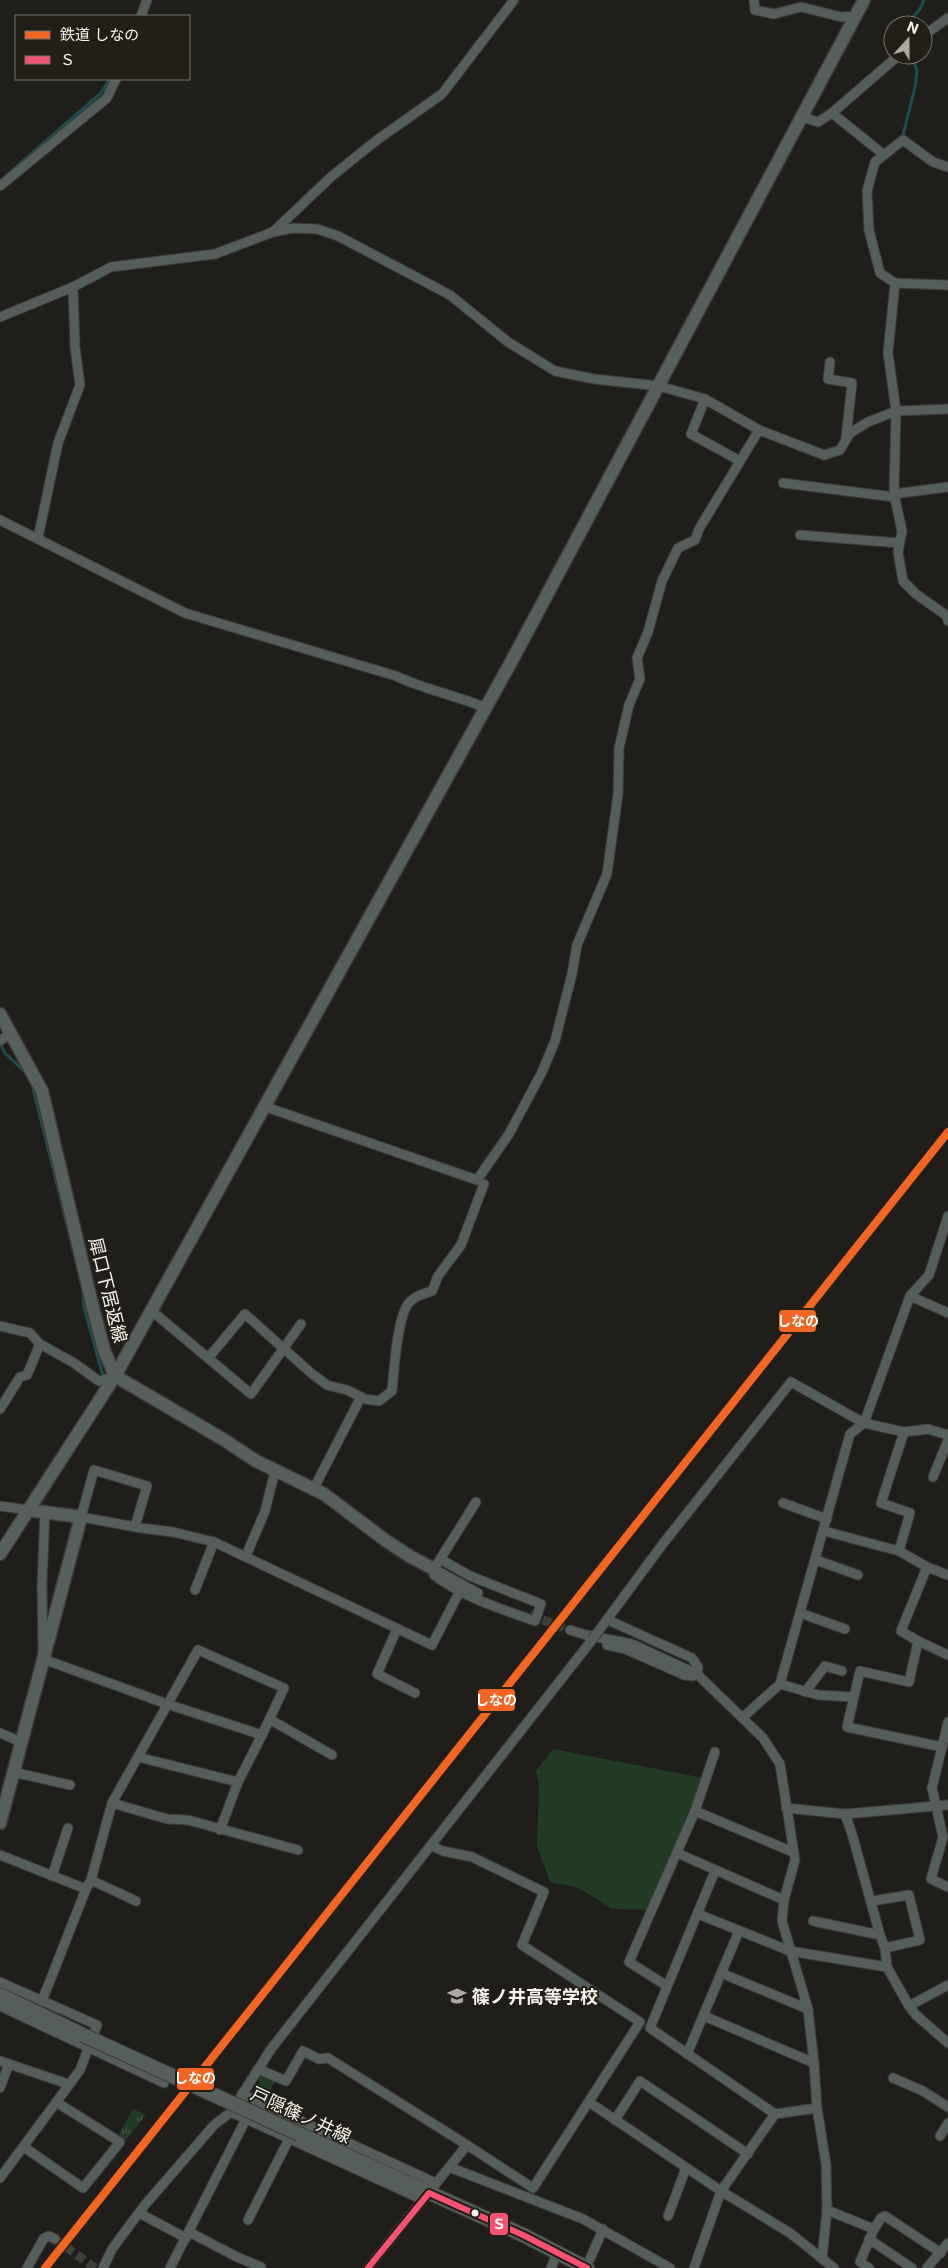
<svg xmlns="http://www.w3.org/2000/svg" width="948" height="2268" viewBox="0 0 948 2268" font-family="Inter,'Noto Sans JP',sans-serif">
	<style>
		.park { fill: url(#park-tufts) }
		.pitch { fill: #223b25 }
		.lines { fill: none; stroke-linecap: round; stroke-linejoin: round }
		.stream { stroke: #1a4f52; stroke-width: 3 }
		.street-tunnel { stroke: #3f3e3a; stroke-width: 9; stroke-dasharray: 9 4.5; stroke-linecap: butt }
		.street-casing { stroke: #3c3b39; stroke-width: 11 }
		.secondary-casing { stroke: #3c3b39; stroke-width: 15 }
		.primary-casing { stroke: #3c3b39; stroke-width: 16 }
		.street { stroke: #555e5b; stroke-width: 9 }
		.secondary { stroke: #57605d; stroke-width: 12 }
		.primary { stroke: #565f5b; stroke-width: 14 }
		.street-bridge-casing { stroke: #3c3b39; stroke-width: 11; stroke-linecap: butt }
		.primary-bridge-casing { stroke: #3c3b39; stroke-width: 16; stroke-linecap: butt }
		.street-bridge { stroke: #555e5b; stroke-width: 9 }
		.primary-bridge { stroke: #565f5b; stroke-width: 14 }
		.bus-1-casing { stroke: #221f17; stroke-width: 10 }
		.bus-1 { stroke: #f65372; stroke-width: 6 }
		.rail-1-casing { stroke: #221f17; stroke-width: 11 }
		.rail-1 { stroke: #f26522; stroke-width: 8 }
		.bus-dot { fill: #f6f4ee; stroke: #221f17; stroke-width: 2 }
		.labels { text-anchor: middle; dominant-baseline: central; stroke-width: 4; stroke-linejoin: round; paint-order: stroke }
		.street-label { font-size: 18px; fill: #f6f4ee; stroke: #221f17 }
		.poi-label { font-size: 18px; font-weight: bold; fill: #f6f4ee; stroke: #221f17; text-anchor: start }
		.line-badge { stroke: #221f17; stroke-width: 2 }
		.badge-label { font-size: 14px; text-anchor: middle; font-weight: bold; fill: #fff }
	</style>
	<defs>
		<pattern id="park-tufts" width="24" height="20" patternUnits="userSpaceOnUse" patternTransform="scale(1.25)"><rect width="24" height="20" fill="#223b25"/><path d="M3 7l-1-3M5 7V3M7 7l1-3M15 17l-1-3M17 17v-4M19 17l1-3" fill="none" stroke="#435845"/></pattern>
	</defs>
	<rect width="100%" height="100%" fill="#1f1e1a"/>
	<!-- park -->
	<g class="park">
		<polygon points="261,2073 275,2079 267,2100 255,2095 260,2081 255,2079"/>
		<polygon points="133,2109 146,2115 126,2140 118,2136"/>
	</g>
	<!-- pitch -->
	<polygon class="pitch" points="553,1749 704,1778 647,1910 612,1909 579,1888 550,1882 537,1846 539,1785 536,1771"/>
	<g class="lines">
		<!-- stream -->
		<g class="stream">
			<polyline points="907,25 920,9 924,0"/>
			<polyline points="903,135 915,87 917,71 912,55"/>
			<polyline points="7,175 101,93 110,79"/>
			<polyline points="0,1044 5,1053 26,1073"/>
			<polyline points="33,1088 83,1290 84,1307 103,1376"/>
		</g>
		<!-- street-tunnel -->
		<g class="street-tunnel">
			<polyline points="530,1615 570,1630"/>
			<polyline points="55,2239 95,2268"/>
		</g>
		<!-- street casing -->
		<g class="street-casing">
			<g id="street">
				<polyline points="754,0 755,10 774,14 801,7 841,17 856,16"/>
				<polyline points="141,16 147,0"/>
				<polyline points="923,36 948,18"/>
				<polyline points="832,113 883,154"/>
				<polyline points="802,117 818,122 832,113 899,55"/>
				<polyline points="948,167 933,162 903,140 875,162 867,191 869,230 880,273 895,283 888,353 896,411 894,494 902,531 898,552 903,581 916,594 947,616 948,621"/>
				<polyline points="0,186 107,98 116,79"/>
				<polyline points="273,232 332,176 377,140 442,94 514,0"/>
				<polyline points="895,283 948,285"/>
				<polyline points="0,317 73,287 111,267 215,254 273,232 293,228 317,229 338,236 450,295 508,342 555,371 594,379 659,386 705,399 759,430 824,455 840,450 850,433 868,422 896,411 948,409"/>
				<polyline points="830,362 828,379 852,383 846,438"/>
				<polyline points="705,399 691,434 740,461"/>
				<polyline points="783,483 894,497"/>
				<polyline points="894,494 948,487"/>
				<path d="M0,520L185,613L396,676C425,690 456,695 486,708"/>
				<polyline points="800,535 899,543"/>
				<polyline points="38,538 58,443 80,385 75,347 73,287"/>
				<polyline points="0,1041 11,1032"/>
				<polyline points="266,1107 477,1180 509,1134 542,1072 555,1041 572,974 577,945 607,874 618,794 619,748 629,705 640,679 637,658 648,632 662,581 678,548 695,540 699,529 759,430"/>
				<polyline points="910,1296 948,1313"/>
				<polyline points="153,1312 251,1394 301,1324"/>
				<polyline points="0,1326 30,1333 40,1344 74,1363 99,1381 115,1376"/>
				<path d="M209,1357L245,1314L311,1373L327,1385L347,1390L365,1399L379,1401L392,1391C394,1371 397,1319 408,1304C414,1296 423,1294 432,1291L438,1276L461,1245L484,1184"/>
				<polyline points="0,1409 20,1377 27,1375 40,1344"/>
				<polyline points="933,1477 948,1440"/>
				<polyline points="314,1488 361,1397"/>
				<polyline points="783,1503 827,1519"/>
				<polyline points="0,1506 28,1510"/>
				<polyline points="135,1527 147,1486 94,1470 81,1517 141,1528 173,1532 214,1542 432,1645 460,1591"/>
				<polyline points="824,1531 899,1551 927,1567 948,1575"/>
				<polyline points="899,1551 910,1513 881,1503 904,1432"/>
				<polyline points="246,1556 265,1511 275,1471"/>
				<path d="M440,1559L470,1576L541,1604L535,1621C501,1609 463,1597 434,1575V1569L476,1502"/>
				<polyline points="816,1560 858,1575"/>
				<polyline points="927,1567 901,1631 918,1641 948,1655"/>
				<polyline points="434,1569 478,1593"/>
				<polyline points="195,1590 214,1542"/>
				<polyline points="800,1613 845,1629"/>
				<polyline points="397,1629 377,1674 415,1693"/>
				<polyline points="600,1629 662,1545 791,1382 864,1423 904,1432 928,1429 948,1435"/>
				<polyline points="570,1630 586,1635 632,1644 697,1674 763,1738 780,1764 795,1860 784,1900 782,1921 808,2009 814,2063 817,2108 826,2164 827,2210 822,2259"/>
				<polyline points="918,1641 909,1682 860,1671 847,1727 942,1747"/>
				<polyline points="607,1645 625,1649 684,1675 693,1676 697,1674 698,1667 692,1658 608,1620"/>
				<polyline points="780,1684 818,1695 854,1697"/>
				<polyline points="805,1692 825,1666 842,1671"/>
				<polyline points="742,1718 780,1684 850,1434 864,1423 910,1296 929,1275 948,1216"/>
				<polyline points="271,1720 332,1755"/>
				<polyline points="948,1722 932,1788 943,1837 931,1879 948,1887"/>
				<polyline points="0,1733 21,1742"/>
				<polyline points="138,1757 238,1782"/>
				<polyline points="13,1772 70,1785"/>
				<polyline points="112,1803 167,1819 188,1820 298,1850"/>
				<polyline points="786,1808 845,1814 948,1805"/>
				<polyline points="695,1811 793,1852"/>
				<polyline points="845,1814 852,1834 880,1935 885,1948 887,1967 909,2006 916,2015 948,2043"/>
				<polyline points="220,1830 238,1782 262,1735"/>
				<polyline points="677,1853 784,1900"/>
				<polyline points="0,1855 86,1889"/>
				<polyline points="715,1871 650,2028 775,2114"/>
				<polyline points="52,1876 68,1828"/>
				<polyline points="91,1880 136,1901"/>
				<polyline points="872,1901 909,1895 920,1940 885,1948"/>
				<polyline points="698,1914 790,1951 887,1967"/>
				<polyline points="813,1921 880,1935"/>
				<polyline points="721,1973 808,2009"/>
				<polyline points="0,1982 97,2025 80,2070 0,2178"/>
				<polyline points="667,1986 629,1962 695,1811 715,1752"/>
				<polyline points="42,2001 86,1889 91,1880 112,1803 198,1650 284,1688 262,1735 167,1704 43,1659 42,1583 45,1512"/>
				<polyline points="0,2006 164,2083"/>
				<polyline points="909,2006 948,1985"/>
				<polyline points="704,2016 814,2063"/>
				<polyline points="687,2054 739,1931"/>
				<polyline points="0,2061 68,2084"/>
				<polyline points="258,2069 286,2081 303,2051 319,2059 328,2058 467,2145"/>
				<polyline points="893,2078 923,2091 948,2107"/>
				<polyline points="0,2088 9,2064"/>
				<polyline points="242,2094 436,2183"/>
				<polyline points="589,2102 721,2191 790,2233 834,2268"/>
				<polyline points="231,2112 423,2200"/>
				<polyline points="615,2120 640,2081 748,2154"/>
				<polyline points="940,2136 948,2123"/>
				<polyline points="24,2147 83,2188 120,2142 56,2102"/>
				<polyline points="449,2167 583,2219 670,2268"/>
				<polyline points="827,2210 874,2229 860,2262 869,2268"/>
				<polyline points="139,2213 186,2238"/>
				<polyline points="668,2216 686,2168"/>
				<polyline points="248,2220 289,2139"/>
				<polyline points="874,2229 881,2218 885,2216 941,2253"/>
				<polyline points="189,2232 237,2257 261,2267"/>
				<polyline points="869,2239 912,2268"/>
				<polyline points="590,2259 603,2229"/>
				<polyline points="27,2268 44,2238 49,2236 55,2239"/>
				<polyline points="103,2268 112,2249 144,2206 214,2125 231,2112 271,2049 592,1640"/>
				<polyline points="170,2268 246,2119"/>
				<polyline points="368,2268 467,2145 533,2188 640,2022 522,1945 544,1892 472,1857 443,1851 432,1846"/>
				<polyline points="551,2268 558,2252"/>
				<polyline points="694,2268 721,2191 775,2114 817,2108"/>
				<polyline points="927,2268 948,2243"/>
			</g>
		</g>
		<!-- secondary casing -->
		<g class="secondary-casing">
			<g id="secondary">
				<polyline points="0,1014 42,1091 92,1304 104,1350 115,1376 0,1554"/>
				<polyline points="434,1569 411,1557 385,1540 324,1494 256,1461 221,1438 115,1376 510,664 864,0"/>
				<polyline points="0,1823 81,1517 28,1510"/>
			</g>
		</g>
		<!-- primary casing -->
		<g class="primary-casing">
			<g id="primary">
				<polyline points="0,1995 83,2035"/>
				<polyline points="299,2134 523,2235 587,2268"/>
			</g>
		</g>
		<!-- street -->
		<use href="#street" class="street"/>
		<!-- secondary -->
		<use href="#secondary" class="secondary"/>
		<!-- primary -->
		<use href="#primary" class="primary"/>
		<!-- street-bridge casing -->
		<g class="street-bridge-casing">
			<polyline id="street-bridge" points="592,1640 600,1629"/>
		</g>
		<!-- primary-bridge casing -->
		<g class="primary-bridge-casing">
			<polyline id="primary-bridge" points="83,2035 299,2134"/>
		</g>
		<!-- street-bridge -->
		<use href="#street-bridge" class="street-bridge"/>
		<!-- primary-bridge -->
		<use href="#primary-bridge" class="primary-bridge"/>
		<!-- bus-1 casing -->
		<g class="bus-1-casing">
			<polyline id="bus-1" points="368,2268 429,2193 523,2235 587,2268"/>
		</g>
		<!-- bus-1 -->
		<use href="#bus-1" class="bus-1"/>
		<!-- rail-1 casing -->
		<g class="rail-1-casing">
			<polyline id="rail-1" points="45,2268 948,1132"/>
		</g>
		<!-- rail-1 -->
		<use href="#rail-1" class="rail-1"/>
	</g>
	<!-- icons -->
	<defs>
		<g id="school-bare" transform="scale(1.5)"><path d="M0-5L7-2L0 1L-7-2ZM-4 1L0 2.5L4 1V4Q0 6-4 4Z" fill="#aba9a4" stroke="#221f17" stroke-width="2.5" paint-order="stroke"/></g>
	</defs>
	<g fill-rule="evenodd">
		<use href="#school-bare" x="457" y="1996"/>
	</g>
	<!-- markers -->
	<circle class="bus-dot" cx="475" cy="2213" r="4.5"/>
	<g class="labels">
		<!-- street labels -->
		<g class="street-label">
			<text transform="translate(108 1290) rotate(76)">犀口下居返線</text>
			<text transform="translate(301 2115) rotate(25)">戸隠篠ノ井線</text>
		</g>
		<!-- poi labels -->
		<g class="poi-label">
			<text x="472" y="1996">篠ノ井高等学校</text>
		</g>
	</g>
	<g class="line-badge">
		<rect x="778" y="1309" width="39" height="24" rx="5" fill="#f26522"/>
		<rect x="477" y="1688" width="39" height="24" rx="5" fill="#f26522"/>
		<rect x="176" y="2067" width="39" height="24" rx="5" fill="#f26522"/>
		<rect x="489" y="2212" width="20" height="24" rx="5" fill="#f65372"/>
	</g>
	<g class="badge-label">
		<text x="798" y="1326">しなの</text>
		<text x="496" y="1705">しなの</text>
		<text x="195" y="2083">しなの</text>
		<text x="499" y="2229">Ｓ</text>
	</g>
	<!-- legend -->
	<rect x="15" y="15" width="175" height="65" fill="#221f17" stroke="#77746d"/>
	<rect x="25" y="31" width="25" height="8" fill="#f26522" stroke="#77746d"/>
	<text x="60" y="40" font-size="15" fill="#f6f4ee">鉄道 しなの</text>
	<rect x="25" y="56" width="25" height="8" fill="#f65372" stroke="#77746d"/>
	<text x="60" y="65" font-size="15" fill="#f6f4ee">Ｓ</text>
	<!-- north arrow -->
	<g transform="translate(908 40) rotate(21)"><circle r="24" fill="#221f17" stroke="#77746d"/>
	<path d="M0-4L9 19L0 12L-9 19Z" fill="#aba9a4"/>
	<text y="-8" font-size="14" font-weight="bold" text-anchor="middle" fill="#f6f4ee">N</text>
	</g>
</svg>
